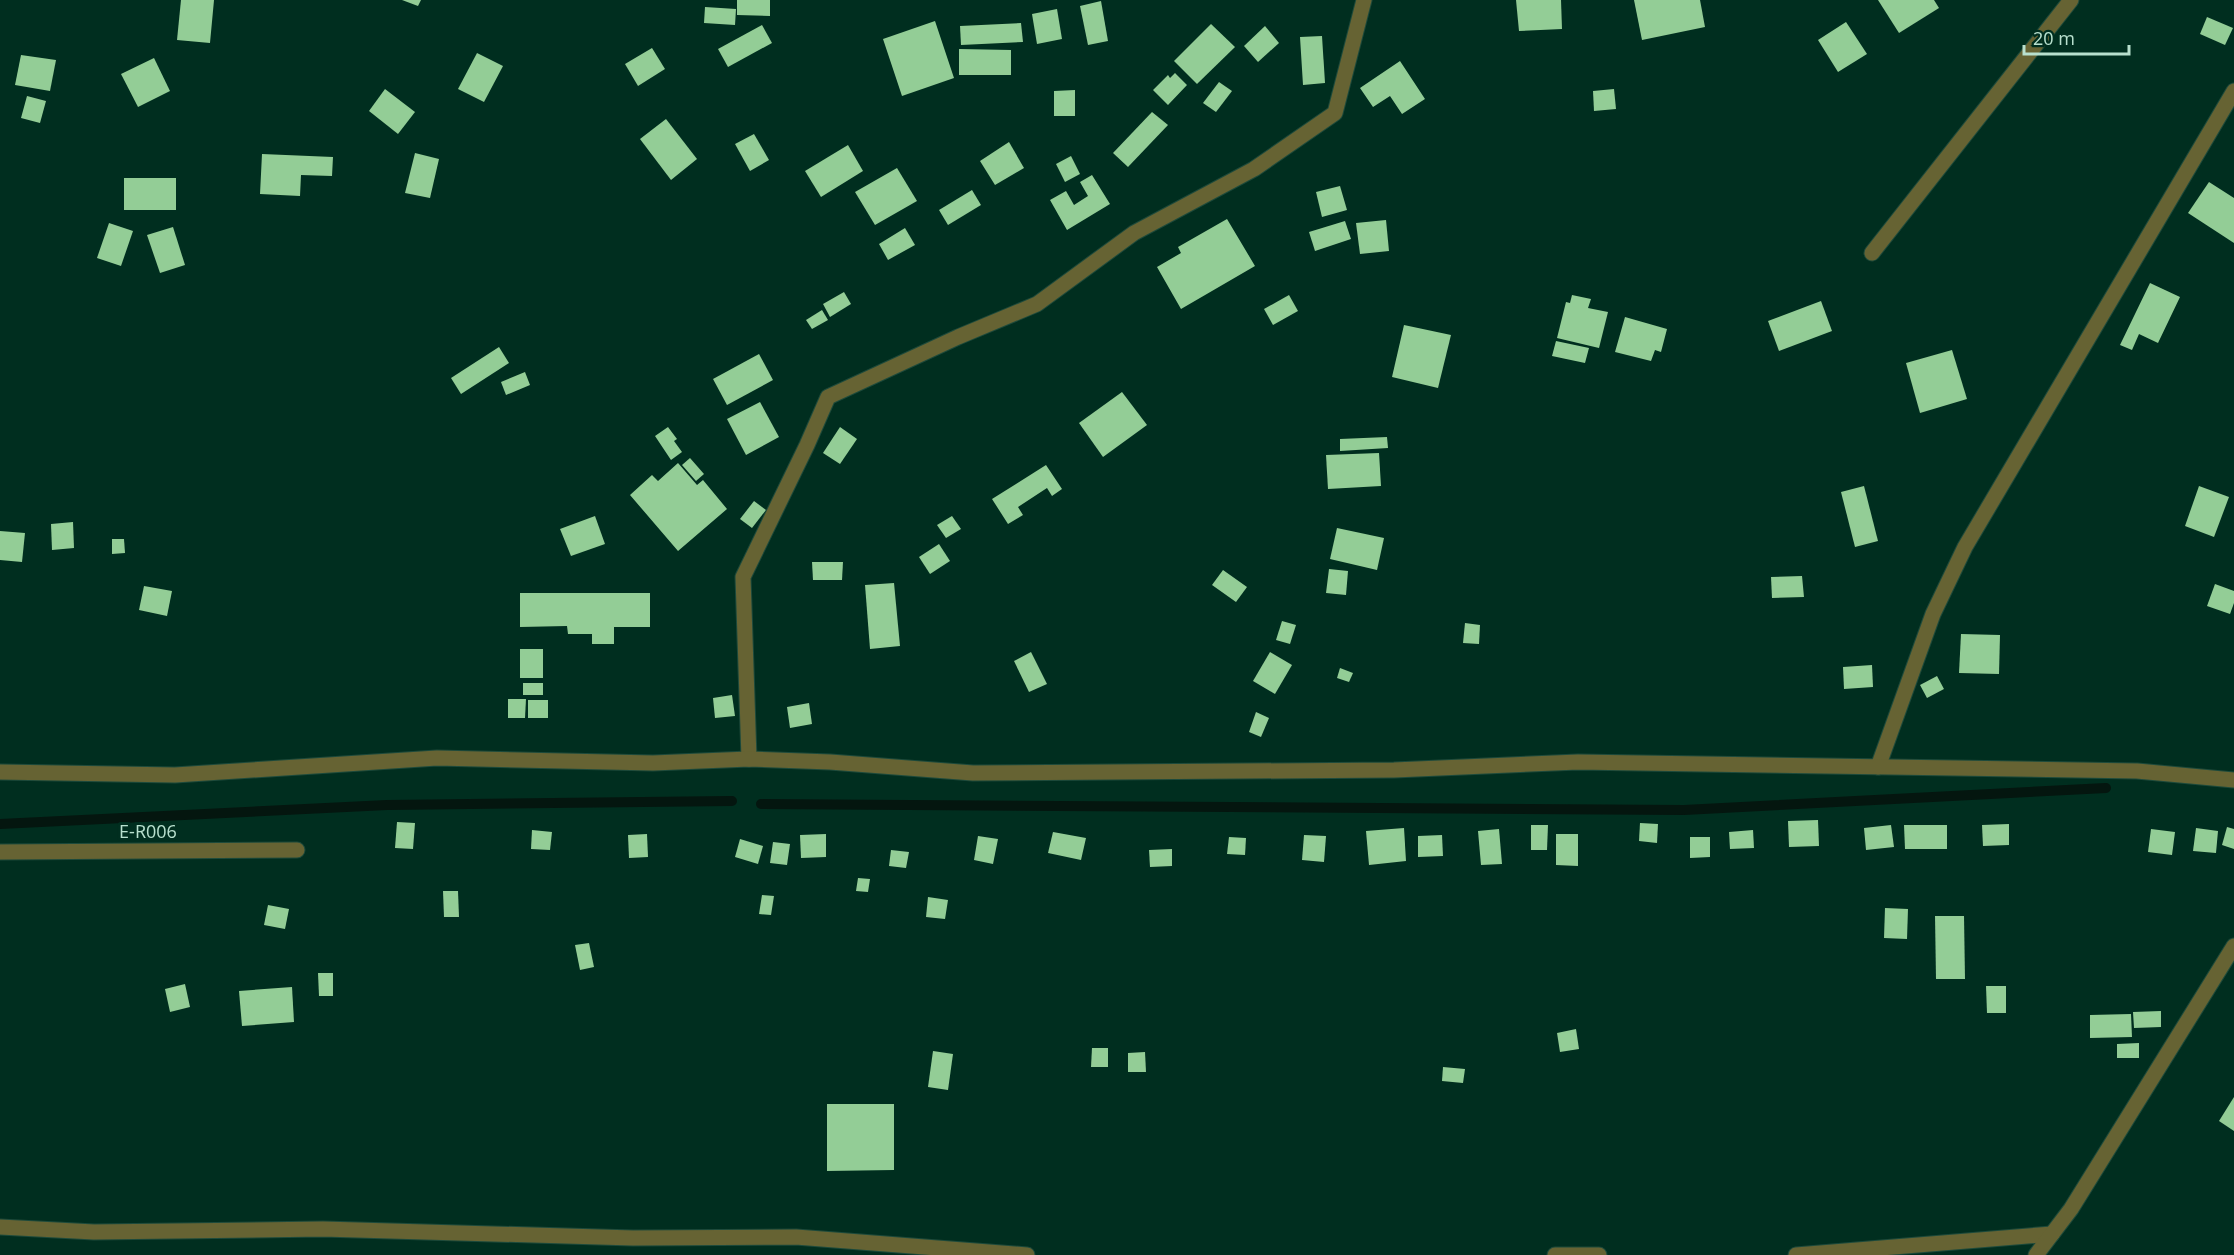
<svg xmlns="http://www.w3.org/2000/svg" width="2234" height="1255" viewBox="0 0 2234 1255" font-family="'Open Sans',sans-serif">
	<style>
		.lines { fill: none; stroke-linecap: round; stroke-linejoin: round }
		.stream { stroke: #04160f; stroke-width: 10 }
		.building { fill: #93cd96 }
		.minor-casing { stroke: #1d4a3b; stroke-width: 17 }
		.minor { stroke: #666333; stroke-width: 15 }
		.labels { text-anchor: middle; dominant-baseline: central; stroke-width: 6; stroke-linejoin: round; paint-order: stroke }
		.street-label { font-size: 18px; fill: #b8e0ce; stroke: #002e1f }
	</style>
	<rect width="100%" height="100%" fill="#002e1f"/>
	<g class="lines">
		<!-- stream -->
		<g class="stream">
			<polyline points="761,804 1684,810 2106,788"/>
			<polyline points="0,824 387,805 732,801"/>
		</g>
	</g>
	<!-- building -->
	<g class="building">
		<polygon points="181,0 214,0 210,43 177,40"/>
		<polygon points="402,0 421,0 418,6"/>
		<polygon points="737,0 770,0 770,16 737,15"/>
		<polygon points="1516,0 1561,0 1562,29 1519,31"/>
		<polygon points="1634,0 1700,0 1705,27 1642,40"/>
		<polygon points="1878,0 1934,0 1939,8 1899,33"/>
		<polygon points="1101,1 1108,41 1088,45 1080,6"/>
		<polygon points="705,7 736,9 735,25 704,23"/>
		<polygon points="1057,9 1062,39 1037,44 1032,14"/>
		<polygon points="2207,17 2233,28 2225,45 2200,34"/>
		<polygon points="935,21 954,78 902,96 883,39"/>
		<polygon points="1846,22 1867,54 1838,72 1818,40"/>
		<polygon points="1021,23 1023,42 961,45 960,26"/>
		<polygon points="1211,24 1235,47 1197,84 1174,61"/>
		<polygon points="762,25 772,43 728,67 718,49"/>
		<polygon points="1265,26 1279,43 1258,62 1244,46"/>
		<polygon points="1322,36 1325,83 1303,85 1300,37"/>
		<polygon points="652,48 665,69 638,86 625,64"/>
		<polygon points="959,49 1011,50 1011,75 959,75"/>
		<polygon points="477,53 503,66 484,102 458,89"/>
		<polygon points="21,55 56,60 50,91 15,85"/>
		<polygon points="154,58 170,91 138,107 121,74"/>
		<polygon points="1400,61 1425,99 1402,114 1390,96 1373,107 1360,88"/>
		<polygon points="1175,73 1187,85 1168,105 1153,90 1168,75 1170,78"/>
		<polygon points="1219,82 1232,91 1216,112 1203,103"/>
		<polygon points="385,89 415,112 398,134 369,111"/>
		<polygon points="1614,89 1616,109 1594,111 1593,91"/>
		<polygon points="1075,90 1075,116 1054,116 1054,91"/>
		<polygon points="27,96 46,101 40,123 21,118"/>
		<polygon points="1152,112 1168,125 1128,167 1113,153"/>
		<polygon points="666,119 697,159 671,180 640,139"/>
		<polygon points="754,134 769,160 750,171 735,144"/>
		<polygon points="1009,142 1024,168 995,185 980,161"/>
		<polygon points="848,145 863,171 821,197 805,171"/>
		<polygon points="415,153 439,159 430,198 405,193"/>
		<polygon points="262,154 333,157 332,176 301,175 300,196 260,194"/>
		<polygon points="1071,156 1080,174 1065,182 1056,164"/>
		<polygon points="897,168 917,201 875,225 855,192"/>
		<polygon points="1092,175 1110,204 1067,230 1050,200 1066,191 1074,205 1088,196 1080,182"/>
		<rect x="124" y="178" width="52" height="32"/>
		<polygon points="2209,182 2234,198 2234,243 2188,213"/>
		<polygon points="1340,186 1347,210 1322,217 1316,192"/>
		<polygon points="972,190 981,205 948,225 939,210"/>
		<polygon points="1227,219 1255,266 1181,309 1157,267 1181,253 1178,247"/>
		<polygon points="1386,220 1389,251 1360,254 1356,223"/>
		<polygon points="1345,221 1351,239 1315,251 1309,232"/>
		<polygon points="109,223 133,231 121,266 97,258"/>
		<polygon points="173,227 185,265 160,273 147,235"/>
		<polygon points="905,228 915,245 888,260 879,244"/>
		<polygon points="2150,283 2180,297 2158,343 2139,334 2132,350 2120,345"/>
		<polygon points="844,292 851,304 830,317 823,304"/>
		<polygon points="1289,295 1298,311 1273,325 1264,309"/>
		<polygon points="1572,295 1591,299 1588,308 1608,312 1599,348 1557,338 1566,302 1570,303"/>
		<polygon points="1821,301 1832,331 1779,351 1768,321"/>
		<polygon points="822,310 828,320 812,329 806,320"/>
		<polygon points="1625,317 1667,329 1661,352 1655,350 1651,361 1615,352"/>
		<polygon points="1404,325 1451,335 1438,388 1392,377"/>
		<polygon points="1556,341 1589,348 1585,363 1552,356"/>
		<polygon points="499,347 509,363 461,394 451,378"/>
		<polygon points="1952,350 1967,399 1920,413 1906,363"/>
		<polygon points="759,354 773,380 727,405 713,379"/>
		<polygon points="525,372 530,385 506,395 501,382"/>
		<polygon points="1122,392 1147,425 1103,457 1079,423"/>
		<polygon points="760,402 779,437 746,455 727,419"/>
		<polygon points="668,427 677,439 674,441 682,452 671,460 655,436"/>
		<polygon points="840,427 857,439 840,464 823,453"/>
		<polygon points="1387,437 1388,448 1340,451 1340,439"/>
		<polygon points="1379,453 1381,486 1328,489 1326,455"/>
		<polygon points="690,458 704,474 696,481 682,465"/>
		<polygon points="678,463 697,485 703,480 727,509 678,551 630,495 652,475 658,481"/>
		<polygon points="1046,465 1062,489 1052,496 1047,488 1018,507 1023,515 1008,524 992,499"/>
		<polygon points="1864,486 1878,541 1855,547 1841,492"/>
		<polygon points="2199,486 2229,497 2214,537 2185,526"/>
		<polygon points="754,501 766,510 752,528 740,519"/>
		<polygon points="595,516 605,544 571,556 560,529"/>
		<polygon points="952,516 961,529 946,538 937,525"/>
		<polygon points="73,522 74,548 52,550 51,524"/>
		<polygon points="1337,528 1384,538 1377,570 1330,559"/>
		<polygon points="0,531 25,533 22,562 0,560"/>
		<polygon points="112,539 124,539 125,553 112,554"/>
		<polygon points="939,544 950,561 930,574 919,557"/>
		<polygon points="812,562 843,562 842,580 813,580"/>
		<polygon points="1329,569 1348,571 1346,595 1326,593"/>
		<polygon points="1223,570 1247,587 1236,602 1212,585"/>
		<polygon points="1802,576 1804,597 1772,598 1771,577"/>
		<polygon points="894,583 900,646 870,649 865,585"/>
		<polygon points="2215,584 2234,591 2234,603 2230,614 2207,606"/>
		<polygon points="144,586 172,591 167,616 139,610"/>
		<polygon points="520,593 650,593 650,627 614,627 614,644 592,644 592,634 568,634 567,626 520,627"/>
		<polygon points="1282,621 1296,625 1290,644 1276,640"/>
		<polygon points="1465,623 1480,625 1479,644 1463,643"/>
		<polygon points="1961,634 2000,635 1999,674 1959,673"/>
		<rect x="520" y="649" width="23" height="29"/>
		<polygon points="1031,652 1047,684 1029,692 1014,661"/>
		<polygon points="1270,652 1292,665 1275,694 1253,681"/>
		<polygon points="1872,665 1873,687 1844,689 1843,667"/>
		<polygon points="1340,668 1353,673 1349,682 1337,678"/>
		<polygon points="1937,676 1944,689 1927,698 1920,685"/>
		<rect x="523" y="683" width="20" height="12"/>
		<polygon points="732,695 735,716 715,718 713,698"/>
		<polygon points="508,699 526,699 525,718 508,718"/>
		<rect x="528" y="700" width="20" height="18"/>
		<polygon points="809,703 812,724 790,728 787,707"/>
		<polygon points="1256,712 1269,718 1261,737 1249,732"/>
		<polygon points="1818,820 1819,846 1789,847 1788,821"/>
		<polygon points="397,822 415,823 413,849 395,848"/>
		<polygon points="1640,823 1658,824 1657,843 1639,841"/>
		<polygon points="2009,824 2009,845 1983,846 1982,825"/>
		<polygon points="1531,825 1548,825 1547,850 1531,850"/>
		<polygon points="1891,825 1894,847 1866,850 1864,828"/>
		<polygon points="1904,825 1947,825 1947,849 1905,849"/>
		<polygon points="2227,827 2234,829 2234,849 2222,845"/>
		<polygon points="1404,828 1406,861 1369,865 1366,831"/>
		<polygon points="2196,828 2218,831 2216,853 2193,851"/>
		<polygon points="1499,829 1502,864 1481,865 1478,831"/>
		<polygon points="2151,829 2175,832 2172,855 2148,852"/>
		<polygon points="532,830 552,832 550,850 531,849"/>
		<polygon points="1753,830 1754,848 1730,849 1729,832"/>
		<polygon points="1053,832 1086,838 1081,860 1048,853"/>
		<polygon points="647,834 648,857 629,858 628,835"/>
		<polygon points="826,834 826,857 801,858 800,835"/>
		<polygon points="1556,834 1578,834 1578,866 1556,865"/>
		<polygon points="1304,835 1326,836 1324,862 1302,860"/>
		<polygon points="1442,835 1443,856 1418,857 1418,836"/>
		<polygon points="978,836 998,839 993,864 974,860"/>
		<polygon points="1229,837 1246,838 1245,855 1227,854"/>
		<polygon points="1690,837 1710,837 1710,857 1690,858"/>
		<polygon points="740,839 763,846 758,864 735,857"/>
		<polygon points="773,842 790,844 787,865 770,863"/>
		<polygon points="1172,849 1172,866 1150,867 1149,850"/>
		<polygon points="891,850 909,852 906,868 889,866"/>
		<polygon points="858,878 870,879 868,892 856,891"/>
		<polygon points="443,891 458,891 459,917 444,917"/>
		<polygon points="762,895 774,896 771,915 759,914"/>
		<polygon points="928,897 948,900 945,919 926,917"/>
		<polygon points="268,905 289,909 285,929 264,925"/>
		<polygon points="1885,908 1908,909 1907,939 1884,938"/>
		<polygon points="1935,916 1964,916 1965,979 1936,979"/>
		<polygon points="589,943 594,967 580,970 575,945"/>
		<polygon points="318,973 333,973 333,996 319,996"/>
		<polygon points="185,984 190,1007 170,1012 165,989"/>
		<polygon points="1986,986 2006,986 2006,1013 1987,1013"/>
		<polygon points="292,987 294,1022 242,1026 239,991"/>
		<polygon points="2161,1011 2161,1027 2134,1028 2133,1012"/>
		<polygon points="2131,1014 2132,1037 2090,1038 2090,1015"/>
		<polygon points="1576,1029 1579,1049 1560,1052 1557,1033"/>
		<polygon points="2139,1043 2139,1058 2117,1058 2117,1044"/>
		<polygon points="1092,1048 1108,1048 1108,1067 1091,1067"/>
		<polygon points="933,1051 953,1054 948,1090 928,1087"/>
		<polygon points="1145,1052 1146,1072 1128,1072 1128,1053"/>
		<polygon points="1443,1067 1465,1069 1463,1083 1442,1081"/>
		<polygon points="2234,1097 2234,1131 2219,1121"/>
		<polygon points="827,1104 894,1104 894,1170 827,1171"/>
	</g>
	<g class="lines">
		<!-- minor casing -->
		<g class="minor-casing">
			<g id="minor">
				<polyline points="1872,253 2071,0"/>
				<polyline points="749,759 743,577 807,445 828,397 958,337 1037,304 1134,233 1254,169 1335,113 1364,0"/>
				<polyline points="1878,767 1933,614 1965,547 2234,91"/>
				<polyline points="0,772 175,775 437,758 653,763 749,759 830,762 973,773 1394,770 1578,762 2137,771 2234,780"/>
				<polyline points="0,852 297,850"/>
				<polyline points="0,1227 94,1232 323,1229 633,1238 796,1237 1027,1255"/>
				<polyline points="1555,1255 1599,1255"/>
				<polyline points="1796,1255 2052,1234"/>
				<polyline points="2036,1255 2071,1209 2234,946"/>
			</g>
		</g>
		<!-- minor -->
		<use href="#minor" class="minor"/>
	</g>
	<g class="labels">
		<!-- street labels -->
		<g class="street-label">
			<text x="148" y="831">E-R006</text>
		</g>
	</g>
	<!-- scale -->
	<path d="M2024 45v9h105v-9" fill="none" stroke="#b8e0ce" stroke-width="3"/>
	<text x="2033" y="45" font-size="18" fill="#b8e0ce" stroke="#002e1f" stroke-width="4.5" paint-order="stroke">20 m</text>
</svg>
